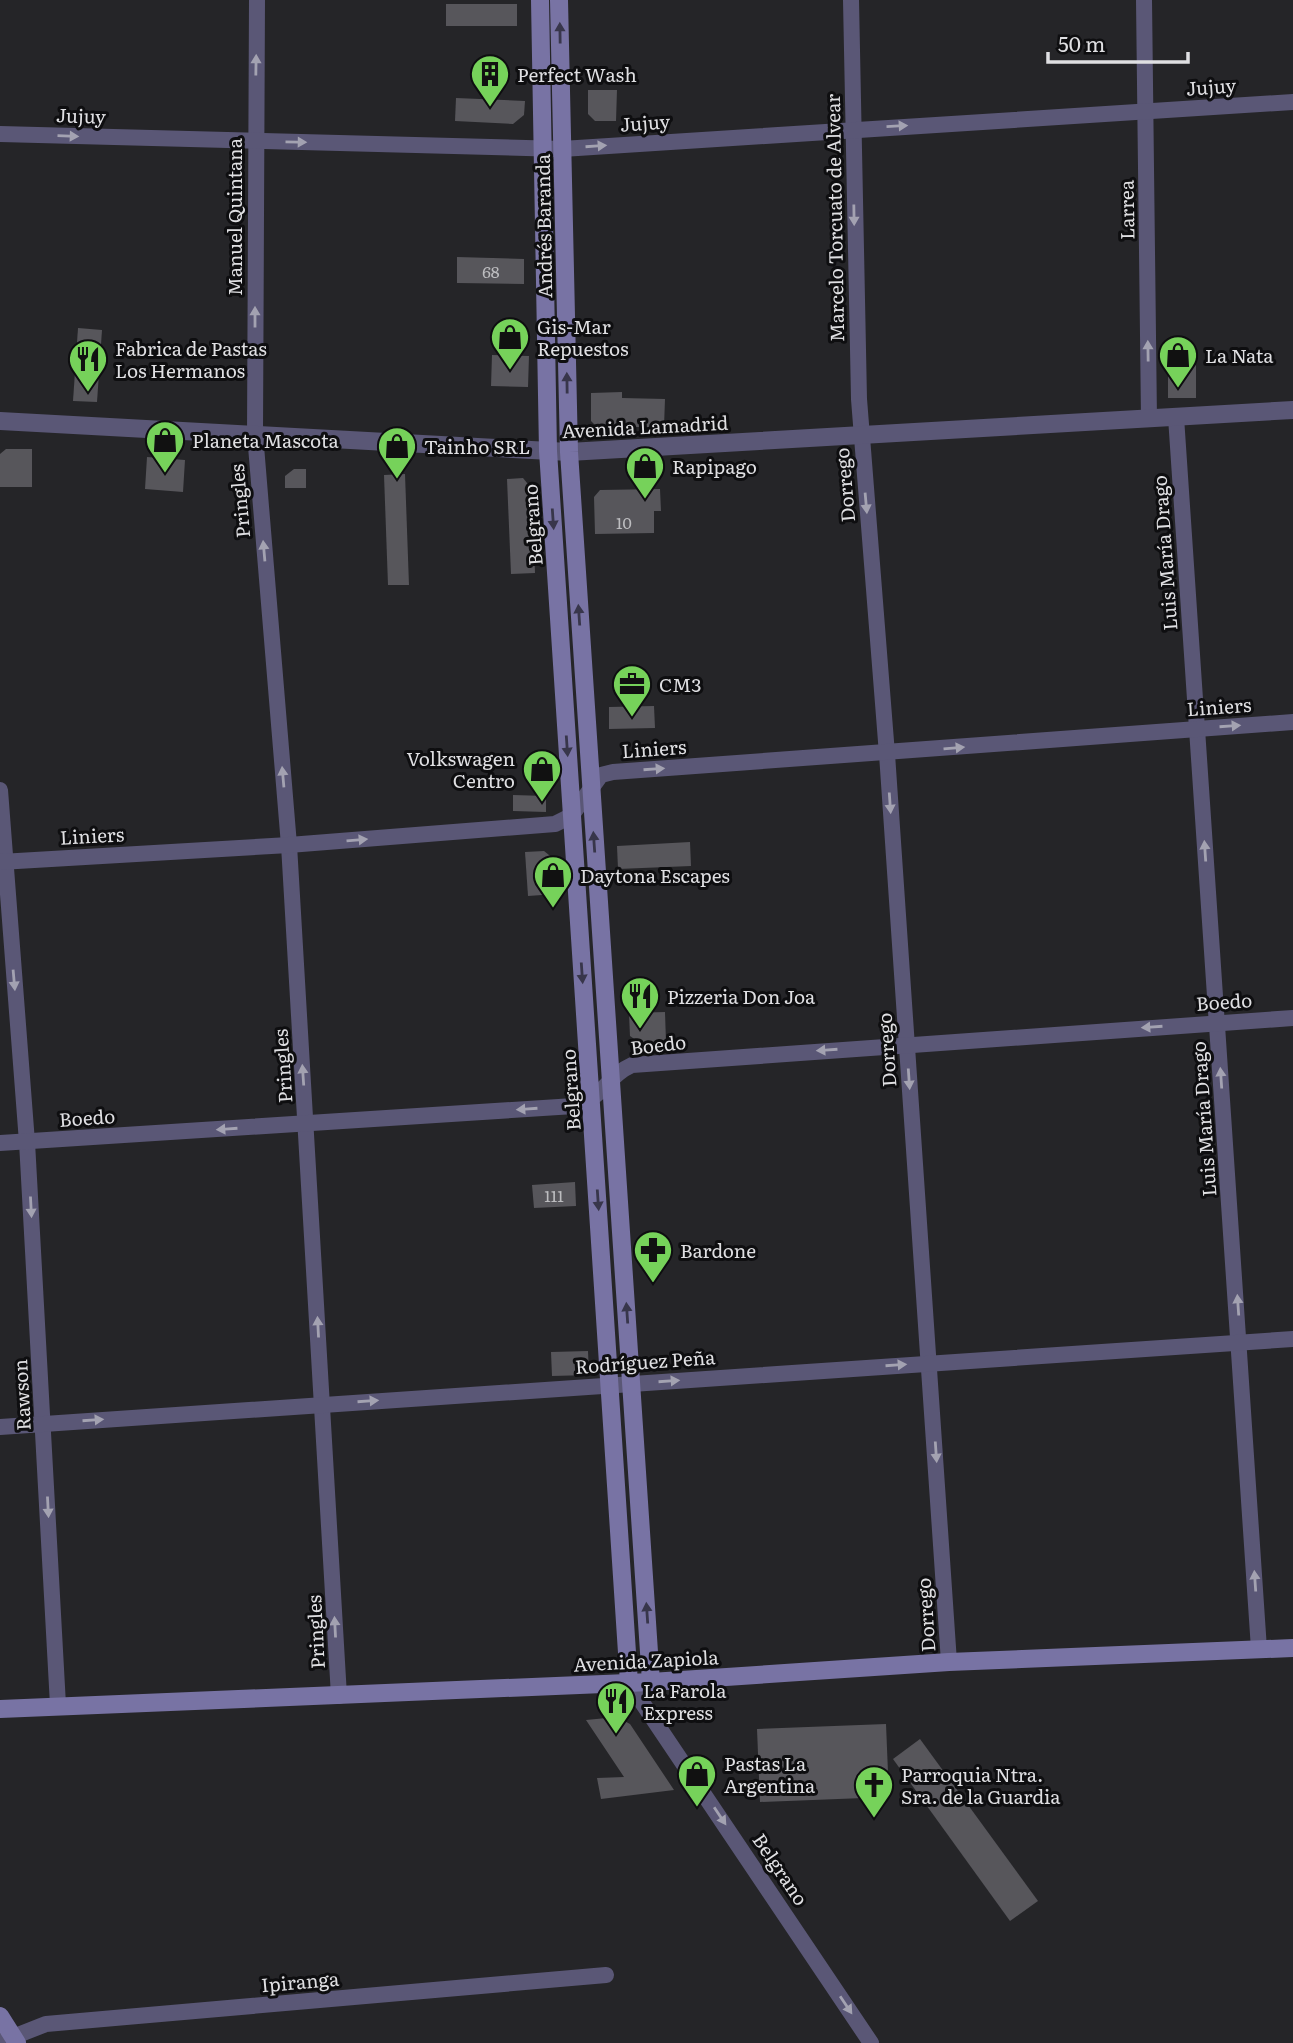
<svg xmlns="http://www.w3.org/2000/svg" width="1293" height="2043" viewBox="0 0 1293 2043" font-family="Literata,serif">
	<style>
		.building { fill: #57565b }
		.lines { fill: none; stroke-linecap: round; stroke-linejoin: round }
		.minor { stroke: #5a5776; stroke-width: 16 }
		.tertiary { stroke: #5a5776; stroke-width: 18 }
		.secondary { stroke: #7873a4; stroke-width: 18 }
		.oneway { fill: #38364b }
		.oneway2 { fill: #a3a2b1 }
		.labels { text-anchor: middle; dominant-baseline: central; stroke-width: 6; stroke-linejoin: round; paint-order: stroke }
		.number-label { font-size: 16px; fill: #bdbdc0 }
		.poi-label { font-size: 19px; fill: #dfdfe2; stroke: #0e0e10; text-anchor: start }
		.street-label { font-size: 19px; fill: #dfdfe2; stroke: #0e0e10 }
	</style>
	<rect width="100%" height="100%" fill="#252528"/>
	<!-- building -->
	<g class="building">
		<rect x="446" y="4" width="71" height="22"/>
		<polygon points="588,90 617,90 616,121 595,121 588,114"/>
		<polygon points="456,98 525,101 524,115 513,124 455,121"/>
		<polygon points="457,257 524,259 524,284 457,283"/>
		<polygon points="78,328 102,330 97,402 73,401"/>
		<polygon points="492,355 529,356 528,387 491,386"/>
		<rect x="1168" y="356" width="28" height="42"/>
		<polygon points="622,392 622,398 665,399 664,427 597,427 591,421 591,393"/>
		<polygon points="6,449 32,449 32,487 0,487 0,454"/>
		<polygon points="147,457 185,460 183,492 145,489"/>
		<polygon points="294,469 306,469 306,488 285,488 285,476"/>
		<polygon points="405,474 409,585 388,585 384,475"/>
		<polygon points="523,478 532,489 535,573 511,574 507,479"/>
		<polygon points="660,489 661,511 654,511 654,533 595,534 594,497 600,490"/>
		<polygon points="654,706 655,728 609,729 609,707"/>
		<polygon points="513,795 546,796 546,812 513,811"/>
		<polygon points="690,842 691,866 618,869 617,846"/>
		<polygon points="544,851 554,859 556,894 528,896 525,852"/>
		<polygon points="665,1012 666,1042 640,1043 630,1036 629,1013"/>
		<polygon points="575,1182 576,1206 534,1208 532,1185"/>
		<polygon points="588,1351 589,1375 552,1376 551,1352"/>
		<polygon points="617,1717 630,1724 674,1790 601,1799 597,1778 624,1777 586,1720"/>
		<polygon points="886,1724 889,1797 760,1802 757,1729"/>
		<polygon points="920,1739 1038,1901 1010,1921 893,1759"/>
	</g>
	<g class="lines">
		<!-- minor -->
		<g class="minor">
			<polyline points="257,0 255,434 289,845 339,1696"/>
			<polyline points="851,0 859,399 887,754 949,1662"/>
			<polyline points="1144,0 1149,419"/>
			<polyline points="0,134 562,149 1293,102"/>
			<polyline points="1176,417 1259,1649"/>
			<polyline points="0,790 27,1142 58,1705"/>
			<polyline points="0,862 289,845 555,824 571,816 601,775 613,772 1293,722"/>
			<path d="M0,1143L574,1106C604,1098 607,1076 632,1065L1293,1018"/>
			<polyline points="0,1427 1293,1339"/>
			<polyline points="629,1683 871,2043"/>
			<polyline points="0,2042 46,2024 606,1975"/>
		</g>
		<!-- tertiary -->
		<polyline class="tertiary" points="0,421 569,452 1293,410"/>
		<!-- secondary -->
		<g class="secondary">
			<polyline points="540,0 548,451 629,1683"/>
			<polyline points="559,0 569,452 651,1682"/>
			<polyline points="0,1709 651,1682 949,1662 1293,1648"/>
			<polyline points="0,2016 17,2043"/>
		</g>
	</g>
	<!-- one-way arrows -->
	<defs><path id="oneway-solid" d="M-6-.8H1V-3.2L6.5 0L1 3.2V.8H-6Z" transform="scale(1.75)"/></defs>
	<g class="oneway">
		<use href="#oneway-solid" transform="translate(560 33) rotate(-91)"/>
		<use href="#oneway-solid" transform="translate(567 383) rotate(-91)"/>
		<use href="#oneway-solid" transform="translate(553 519) rotate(86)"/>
		<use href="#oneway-solid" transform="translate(579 615) rotate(-94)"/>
		<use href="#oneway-solid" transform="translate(567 746) rotate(86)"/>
		<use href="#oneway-solid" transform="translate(594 842) rotate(-94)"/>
		<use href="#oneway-solid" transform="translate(582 973) rotate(86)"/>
		<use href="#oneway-solid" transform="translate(598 1200) rotate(86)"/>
		<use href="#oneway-solid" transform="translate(627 1313) rotate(-94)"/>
		<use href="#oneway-solid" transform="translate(647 1613) rotate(-94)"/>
	</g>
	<g class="oneway2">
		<use href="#oneway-solid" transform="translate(256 65) rotate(-89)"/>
		<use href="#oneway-solid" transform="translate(897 126) rotate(-3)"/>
		<use href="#oneway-solid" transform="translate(68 136) rotate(2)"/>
		<use href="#oneway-solid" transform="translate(296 142) rotate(1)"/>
		<use href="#oneway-solid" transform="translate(596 146) rotate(-4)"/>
		<use href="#oneway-solid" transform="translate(854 215) rotate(89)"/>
		<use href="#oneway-solid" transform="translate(255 317) rotate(-90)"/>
		<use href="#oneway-solid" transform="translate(1148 351) rotate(-91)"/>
		<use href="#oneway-solid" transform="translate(866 503) rotate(85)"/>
		<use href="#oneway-solid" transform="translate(264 551) rotate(-95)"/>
		<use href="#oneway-solid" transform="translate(1230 726) rotate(-4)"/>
		<use href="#oneway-solid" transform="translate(954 748) rotate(-5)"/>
		<use href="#oneway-solid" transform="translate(654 769) rotate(-4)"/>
		<use href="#oneway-solid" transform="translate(283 777) rotate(-95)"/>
		<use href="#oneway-solid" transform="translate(890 803) rotate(86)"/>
		<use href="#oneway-solid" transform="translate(357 840) rotate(-5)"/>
		<use href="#oneway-solid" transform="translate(1205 851) rotate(-94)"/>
		<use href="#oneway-solid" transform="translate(14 980) rotate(85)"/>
		<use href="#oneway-solid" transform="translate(1152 1027) rotate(176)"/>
		<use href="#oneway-solid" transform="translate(827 1050) rotate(176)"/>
		<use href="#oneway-solid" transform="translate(303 1075) rotate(-94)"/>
		<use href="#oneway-solid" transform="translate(1221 1078) rotate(-94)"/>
		<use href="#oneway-solid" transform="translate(909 1079) rotate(86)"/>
		<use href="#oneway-solid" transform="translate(527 1109) rotate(176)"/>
		<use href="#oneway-solid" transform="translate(227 1129) rotate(176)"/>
		<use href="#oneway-solid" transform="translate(31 1207) rotate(87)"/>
		<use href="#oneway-solid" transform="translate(1238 1305) rotate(-94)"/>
		<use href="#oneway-solid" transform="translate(318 1327) rotate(-93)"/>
		<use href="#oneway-solid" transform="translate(896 1365) rotate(-4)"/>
		<use href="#oneway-solid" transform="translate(669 1381) rotate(-4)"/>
		<use href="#oneway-solid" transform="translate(368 1401) rotate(-4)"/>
		<use href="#oneway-solid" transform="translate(93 1420) rotate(-4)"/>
		<use href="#oneway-solid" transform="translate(936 1452) rotate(86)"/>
		<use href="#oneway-solid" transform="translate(48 1507) rotate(87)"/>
		<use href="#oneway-solid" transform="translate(1255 1581) rotate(-94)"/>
		<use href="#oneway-solid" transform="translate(335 1627) rotate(-93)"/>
		<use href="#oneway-solid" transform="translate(720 1816) rotate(56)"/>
		<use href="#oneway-solid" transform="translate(846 2005) rotate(56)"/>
	</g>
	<!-- icons -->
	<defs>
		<g id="building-pin" transform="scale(2.0125)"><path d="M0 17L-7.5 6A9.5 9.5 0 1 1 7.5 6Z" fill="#76d25a" stroke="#0e0e10"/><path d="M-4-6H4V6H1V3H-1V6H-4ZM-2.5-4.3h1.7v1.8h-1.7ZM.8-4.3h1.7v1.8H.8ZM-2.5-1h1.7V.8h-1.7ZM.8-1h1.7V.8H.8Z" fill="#111"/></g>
		<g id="shop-pin" transform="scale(2.0125)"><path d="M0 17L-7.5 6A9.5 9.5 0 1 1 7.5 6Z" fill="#76d25a" stroke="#0e0e10"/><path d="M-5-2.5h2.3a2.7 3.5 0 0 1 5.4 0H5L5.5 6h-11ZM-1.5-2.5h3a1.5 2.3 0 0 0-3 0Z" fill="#111"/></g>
		<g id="restaurant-pin" transform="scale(2.0125)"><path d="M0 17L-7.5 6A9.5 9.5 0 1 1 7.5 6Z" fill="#76d25a" stroke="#0e0e10"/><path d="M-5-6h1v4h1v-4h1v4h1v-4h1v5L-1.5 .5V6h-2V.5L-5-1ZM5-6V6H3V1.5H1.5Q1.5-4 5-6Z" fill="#111"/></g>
		<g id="office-pin" transform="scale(2.0125)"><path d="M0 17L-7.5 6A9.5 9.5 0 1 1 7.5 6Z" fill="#76d25a" stroke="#0e0e10"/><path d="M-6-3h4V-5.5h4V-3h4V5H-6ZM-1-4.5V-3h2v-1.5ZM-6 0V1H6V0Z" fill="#111"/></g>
		<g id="pharmacy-pin" transform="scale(2.0125)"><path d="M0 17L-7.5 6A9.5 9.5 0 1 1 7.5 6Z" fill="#76d25a" stroke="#0e0e10"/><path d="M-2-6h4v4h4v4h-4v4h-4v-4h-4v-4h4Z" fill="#111"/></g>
		<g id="church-pin" transform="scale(2.0125)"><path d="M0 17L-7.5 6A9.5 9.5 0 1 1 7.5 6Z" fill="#76d25a" stroke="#0e0e10"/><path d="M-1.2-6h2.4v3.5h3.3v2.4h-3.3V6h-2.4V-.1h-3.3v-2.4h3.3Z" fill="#111"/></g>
	</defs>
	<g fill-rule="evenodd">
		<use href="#building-pin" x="490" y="74"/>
		<use href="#shop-pin" x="510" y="337"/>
		<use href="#shop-pin" x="1178" y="355"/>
		<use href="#restaurant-pin" x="88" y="359"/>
		<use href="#shop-pin" x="165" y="440"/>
		<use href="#shop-pin" x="397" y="446"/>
		<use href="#shop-pin" x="645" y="466"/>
		<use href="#office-pin" x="632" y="684"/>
		<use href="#shop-pin" x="542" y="769"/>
		<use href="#shop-pin" x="553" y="875"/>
		<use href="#restaurant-pin" x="640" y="996"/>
		<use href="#pharmacy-pin" x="653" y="1250"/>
		<use href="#restaurant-pin" x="616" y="1701"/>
		<use href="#shop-pin" x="697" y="1774"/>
		<use href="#church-pin" x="874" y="1785"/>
	</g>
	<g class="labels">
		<!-- number labels -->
		<g class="number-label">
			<text x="491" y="271">68</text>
			<text x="624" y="522">10</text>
			<text x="554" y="1195">111</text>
		</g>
		<!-- poi labels -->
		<g class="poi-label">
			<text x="517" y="74">Perfect Wash</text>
			<text x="537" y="326">Gis-Mar<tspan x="537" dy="22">Repuestos</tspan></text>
			<text x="115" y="348">Fabrica de Pastas<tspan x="115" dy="22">Los Hermanos</tspan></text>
			<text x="1205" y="355">La Nata</text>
			<text x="192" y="440">Planeta Mascota</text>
			<text x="424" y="446">Tainho SRL</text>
			<text x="672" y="466">Rapipago</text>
			<text x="659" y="684">CM3</text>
			<text x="515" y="758" text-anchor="end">Volkswagen<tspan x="515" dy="22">Centro</tspan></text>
			<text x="580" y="875">Daytona Escapes</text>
			<text x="667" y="996">Pizzeria Don Joa</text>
			<text x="680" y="1250">Bardone</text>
			<text x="643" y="1690">La Farola<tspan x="643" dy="22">Express</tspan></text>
			<text x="724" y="1763">Pastas La<tspan x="724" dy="22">Argentina</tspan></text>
			<text x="901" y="1774">Parroquia Ntra.<tspan x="901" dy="22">Sra. de la Guardia</tspan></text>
		</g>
		<!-- street labels -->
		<g class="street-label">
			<text transform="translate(1211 86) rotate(-4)">Jujuy</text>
			<text transform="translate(81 115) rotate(2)">Jujuy</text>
			<text transform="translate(645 122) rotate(-4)">Jujuy</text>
			<text transform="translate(1126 210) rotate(-91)">Larrea</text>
			<text transform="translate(234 217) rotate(-90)">Manuel Quintana</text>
			<text transform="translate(834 218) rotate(-91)">Marcelo Torcuato de Alvear</text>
			<text transform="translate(543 226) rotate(-91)">Andrés Baranda</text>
			<text transform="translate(645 426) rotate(-3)">Avenida Lamadrid</text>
			<text transform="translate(844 485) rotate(-95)">Dorrego</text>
			<text transform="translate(239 501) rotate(-95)">Pringles</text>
			<text transform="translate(532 525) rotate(-94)">Belgrano</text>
			<text transform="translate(1164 553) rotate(-94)">Luis María Drago</text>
			<text transform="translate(1219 706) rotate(-4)">Liniers</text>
			<text transform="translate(654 748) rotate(-4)">Liniers</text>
			<text transform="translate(92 835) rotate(-3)">Liniers</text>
			<text transform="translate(1224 1001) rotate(-4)">Boedo</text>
			<text transform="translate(658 1044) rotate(-7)">Boedo</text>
			<text transform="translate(886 1050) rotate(-94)">Dorrego</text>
			<text transform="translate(282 1066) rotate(-94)">Pringles</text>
			<text transform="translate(570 1090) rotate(-94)">Belgrano</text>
			<text transform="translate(87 1117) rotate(-4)">Boedo</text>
			<text transform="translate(1203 1119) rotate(-94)">Luis María Drago</text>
			<text transform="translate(645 1361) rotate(-4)">Rodríguez Peña</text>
			<text transform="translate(21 1395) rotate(-93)">Rawson</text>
			<text transform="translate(925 1615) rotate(-94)">Dorrego</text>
			<text transform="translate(315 1632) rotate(-93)">Pringles</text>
			<text transform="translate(646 1660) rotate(-3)">Avenida Zapiola</text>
			<text transform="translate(781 1869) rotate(56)">Belgrano</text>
			<text transform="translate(300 1981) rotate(-5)">Ipiranga</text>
		</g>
	</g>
	<!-- scale -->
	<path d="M1048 52v10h140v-10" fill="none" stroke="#dfdfe2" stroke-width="3.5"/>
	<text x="1058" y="52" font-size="21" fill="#dfdfe2" stroke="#0e0e10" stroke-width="5" paint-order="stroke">50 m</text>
</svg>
